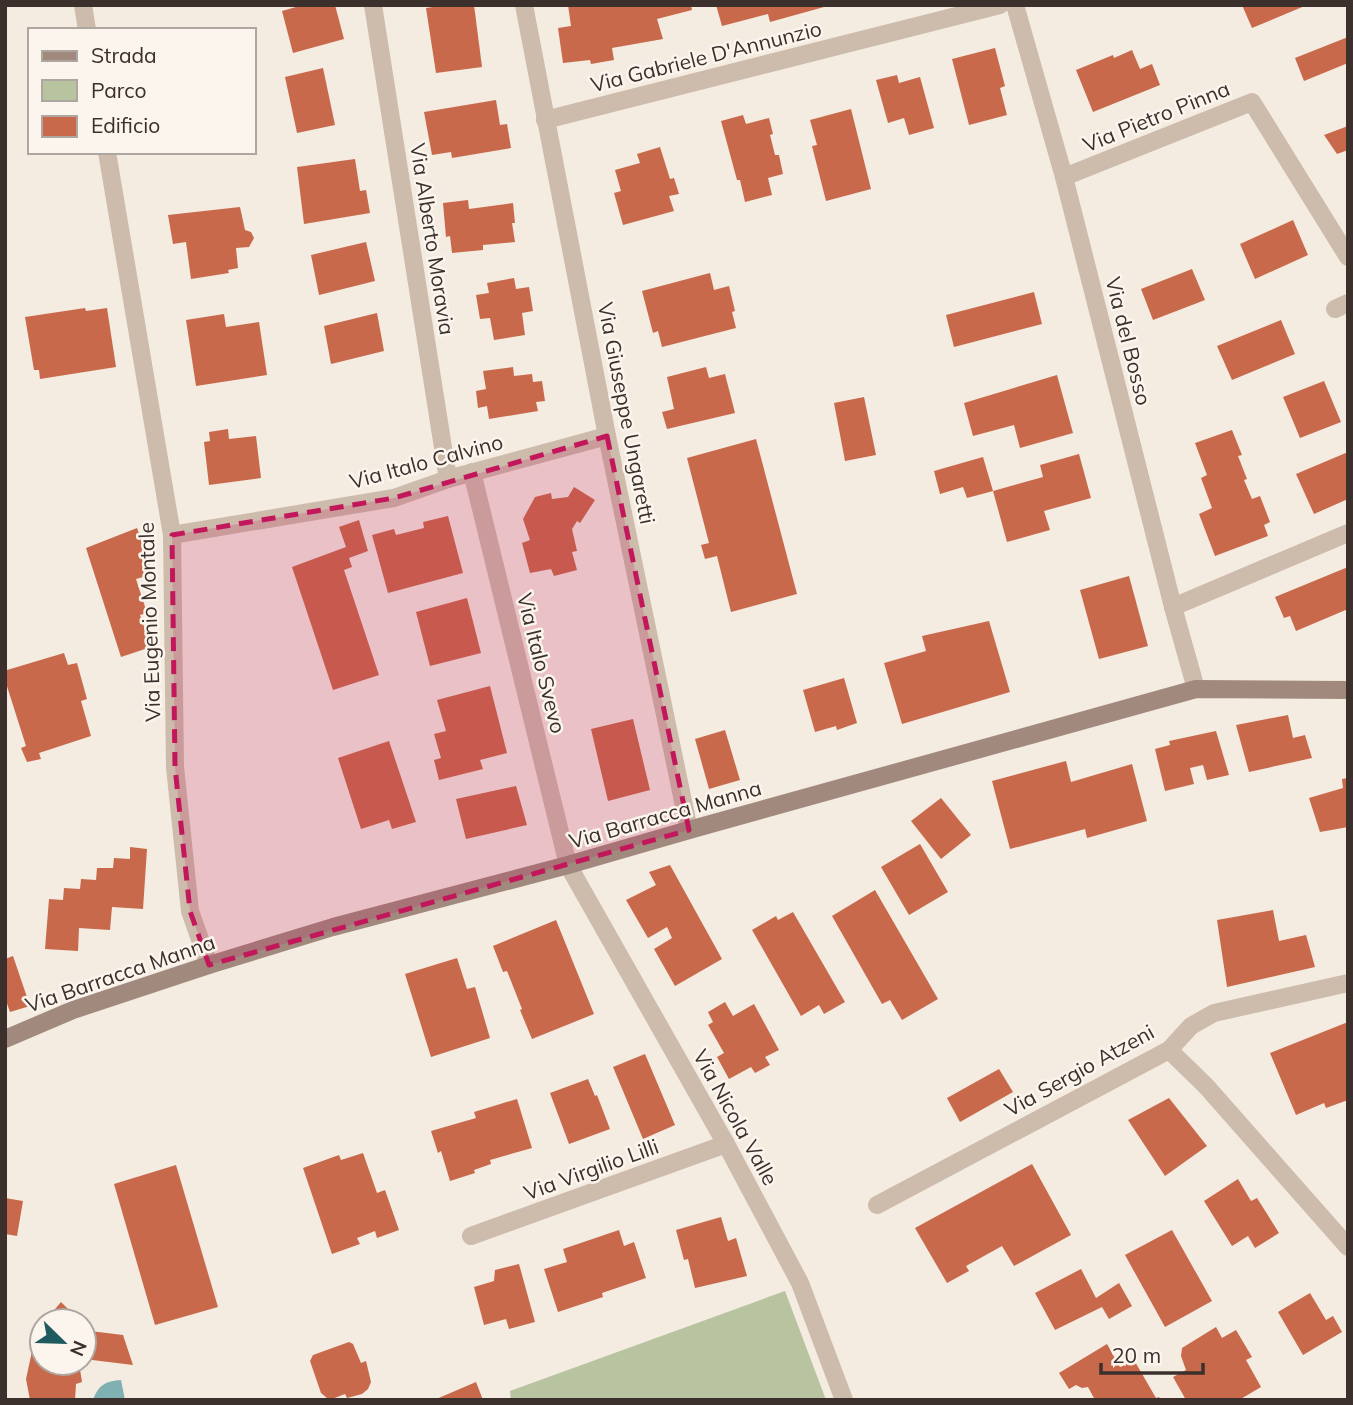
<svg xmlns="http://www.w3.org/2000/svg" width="1353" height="1405" viewBox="0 0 1353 1405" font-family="Mulish,sans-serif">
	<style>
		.green { fill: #b8c4a0 }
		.water { fill: #7fb0b2 }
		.building { fill: #c8694b }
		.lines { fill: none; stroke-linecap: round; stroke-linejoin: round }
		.street { stroke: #cdbbac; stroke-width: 18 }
		.secondary { stroke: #a18a7d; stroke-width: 18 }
		.marked { fill: #c2185b; fill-opacity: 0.2; stroke: #c2185b; stroke-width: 5; stroke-dasharray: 14 9; stroke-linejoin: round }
		.labels { text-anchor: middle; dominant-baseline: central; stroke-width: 5; stroke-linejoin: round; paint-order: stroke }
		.street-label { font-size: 21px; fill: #3b302b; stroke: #fbf5ee }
	</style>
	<rect width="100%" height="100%" fill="#f4ebe1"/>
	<!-- green -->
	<polygon class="green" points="785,1291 826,1400 511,1400 510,1391"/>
	<!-- water -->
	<path class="water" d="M121,1380L125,1400H93C98,1385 106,1381 121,1380Z"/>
	<!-- building -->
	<g class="building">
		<polygon points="303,5 335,5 344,39 293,53 282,11"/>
		<polygon points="448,5 474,5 482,67 436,73 426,8"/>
		<polygon points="568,5 691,5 692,10 657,19 663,39 612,48 614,60 591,64 590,60 563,63 558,28 571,26"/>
		<polygon points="716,5 824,5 824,7 770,22 768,14 722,26"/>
		<polygon points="1242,5 1307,5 1252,28"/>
		<polygon points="1348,37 1348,63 1304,81 1295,58"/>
		<polygon points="995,48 1005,86 1000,88 1007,115 969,125 952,59"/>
		<polygon points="1132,50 1140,69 1152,64 1160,85 1093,112 1076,70 1113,55 1114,58"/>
		<polygon points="323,68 335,125 297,133 285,77"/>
		<polygon points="897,75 899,83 920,77 934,128 909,135 904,118 888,123 876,80"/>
		<polygon points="496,100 500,125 507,124 511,148 452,158 451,152 432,155 424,112"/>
		<polygon points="851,109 871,189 826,201 812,146 817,145 810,120"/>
		<polygon points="743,115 746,124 769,118 773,134 770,135 775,155 779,155 783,174 768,178 772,195 745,202 740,180 737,180 721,121"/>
		<polygon points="1348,126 1348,150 1337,154 1324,135"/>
		<polygon points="660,147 670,179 674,178 679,194 669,196 674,211 623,225 614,193 621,191 615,170 640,163 637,154"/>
		<polygon points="355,159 360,191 366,190 370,213 304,224 297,167"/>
		<polygon points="468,200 469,209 513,203 515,223 512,223 515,242 483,245 483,250 452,253 450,236 446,237 443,203"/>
		<polygon points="240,207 245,230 251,232 254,238 249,247 236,248 238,268 228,270 229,273 191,279 186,242 173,244 168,215"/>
		<polygon points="1293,220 1308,255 1255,279 1240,244"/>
		<polygon points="366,242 375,281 319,295 311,255"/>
		<polygon points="1192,269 1205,300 1153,320 1141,289"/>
		<polygon points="710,273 714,290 729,286 735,311 732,312 736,328 662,347 658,331 653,333 642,291"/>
		<polygon points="514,278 516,289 529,287 533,311 522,313 525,335 494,340 490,318 480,319 476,295 489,293 487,283"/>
		<polygon points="1034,292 1042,324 954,347 946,315"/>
		<polygon points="85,308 86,311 107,308 116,367 40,379 39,370 34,370 25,317"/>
		<polygon points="377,313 384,351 331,364 324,326"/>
		<polygon points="224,314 226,327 259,322 267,375 196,386 186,320"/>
		<polygon points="1281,320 1295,354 1232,380 1217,346"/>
		<polygon points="513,367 514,376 532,374 533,382 542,381 545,401 536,402 538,411 489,419 487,406 478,408 476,391 486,389 483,371"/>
		<polygon points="706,367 709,378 725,374 735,413 667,429 662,412 674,409 667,377"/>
		<polygon points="1057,375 1073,433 1020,448 1014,425 973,436 964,403"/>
		<polygon points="1324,381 1341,422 1300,438 1283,397"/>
		<polygon points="864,397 876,455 845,461 834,403"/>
		<polygon points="228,429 229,439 256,436 261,478 209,485 204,442 210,441 209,432"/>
		<polygon points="1232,430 1242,455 1238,456 1247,479 1244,480 1252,499 1260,496 1270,522 1264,525 1268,536 1215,556 1199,514 1212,508 1201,478 1207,475 1195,443"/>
		<polygon points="756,439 797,594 731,612 717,556 705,559 701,545 709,543 687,458"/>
		<polygon points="1348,452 1348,499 1314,514 1296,474"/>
		<polygon points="1079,454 1091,498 1044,511 1050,530 1007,542 993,491 1043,477 1040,465"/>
		<polygon points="983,457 993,491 967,498 963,487 940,494 934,471"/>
		<polygon points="574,487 595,500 580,523 577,521 572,529 577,551 572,552 577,570 554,576 551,569 530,573 522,543 530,540 523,519 535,497 551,493 552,499 568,497"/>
		<polygon points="448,516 463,573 388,593 372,535 394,529 396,535 424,528 423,522"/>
		<polygon points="359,520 368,551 349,558 352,567 344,570 379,675 333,690 292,567 346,547 339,527"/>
		<polygon points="137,528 153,574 136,579 147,613 140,615 151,647 121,657 86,548"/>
		<polygon points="1348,567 1348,609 1296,631 1290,616 1284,618 1275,597"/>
		<polygon points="1129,576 1148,646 1099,659 1080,590"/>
		<polygon points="467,598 481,653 430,666 416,612"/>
		<polygon points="989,621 1010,692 902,724 884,663 926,651 922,636"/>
		<polygon points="64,653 68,665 77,663 87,699 81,701 91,736 39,753 41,759 27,762 21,748 26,746 5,680 5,673 7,670"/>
		<polygon points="844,678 857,723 837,730 836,726 815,732 803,690"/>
		<polygon points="490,686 507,753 480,760 483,769 439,780 434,760 441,758 434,734 446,731 437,700"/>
		<polygon points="1288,715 1293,738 1305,735 1312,758 1249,772 1236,725"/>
		<polygon points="633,719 650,790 608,801 591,729"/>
		<polygon points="725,730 740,780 709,789 695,739"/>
		<polygon points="1216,731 1229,775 1207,780 1203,765 1190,768 1194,784 1165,791 1155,749 1170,745 1169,741"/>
		<polygon points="389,741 416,822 392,829 389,820 361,829 338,758"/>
		<polygon points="1066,761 1071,782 1132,764 1147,821 1087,838 1085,829 1010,849 992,781"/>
		<polygon points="1348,778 1348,827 1320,832 1309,798 1343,788 1342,779"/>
		<polygon points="516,786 527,825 466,839 456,799"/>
		<polygon points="941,798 971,835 941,859 911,821"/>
		<polygon points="920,844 948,892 909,915 881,867"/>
		<polygon points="130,847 147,849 143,909 112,907 110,930 79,928 78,951 45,949 49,899 63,900 64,888 80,889 81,879 96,880 97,868 113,868 114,858 130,859"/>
		<polygon points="670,865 722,959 675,986 654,949 672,938 667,927 648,938 626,900 656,885 649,872"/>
		<polygon points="875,890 938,999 902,1020 890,1000 882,1004 832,916"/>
		<polygon points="1273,910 1279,941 1306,935 1315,967 1227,987 1217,920"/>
		<polygon points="793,912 845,1002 824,1014 819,1005 801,1016 752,930 776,916 778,920"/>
		<polygon points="556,920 594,1014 532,1039 520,1010 522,1009 507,971 503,972 493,946"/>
		<polygon points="13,956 30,1006 10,1012 5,998 5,959"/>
		<polygon points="457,958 467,989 475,987 490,1038 431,1057 405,974"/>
		<polygon points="725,1002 733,1016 754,1004 779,1050 765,1057 770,1065 755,1073 751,1067 729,1079 717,1057 724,1053 708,1025 713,1022 708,1012"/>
		<polygon points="1348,1022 1348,1100 1326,1108 1324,1103 1296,1115 1270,1053"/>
		<polygon points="645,1054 675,1125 643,1139 613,1067"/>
		<polygon points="999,1069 1013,1092 960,1122 947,1098"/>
		<polygon points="588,1079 595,1096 597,1095 610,1129 569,1144 550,1093"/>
		<polygon points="1169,1098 1207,1146 1165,1176 1128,1120"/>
		<polygon points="517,1099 532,1148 490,1160 491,1164 474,1170 475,1173 450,1181 441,1151 438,1153 431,1131 476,1118 474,1112"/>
		<polygon points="363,1153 377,1193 385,1190 399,1230 377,1238 375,1231 357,1238 360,1244 332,1254 303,1168 339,1155 341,1160"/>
		<polygon points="1032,1164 1071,1235 1014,1266 1002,1246 966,1266 969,1271 947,1283 915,1228"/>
		<polygon points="176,1165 218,1307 155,1325 114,1184"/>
		<polygon points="1238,1179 1251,1201 1257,1198 1279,1233 1255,1248 1248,1236 1232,1246 1204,1201"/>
		<polygon points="5,1198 23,1201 17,1236 5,1234"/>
		<polygon points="721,1217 728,1241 736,1238 747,1276 695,1288 688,1259 684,1260 676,1230"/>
		<polygon points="619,1230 624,1246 634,1242 646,1278 602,1293 603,1297 558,1312 544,1269 567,1262 563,1249"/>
		<polygon points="1172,1230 1212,1301 1165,1327 1125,1255"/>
		<polygon points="519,1264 535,1322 509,1329 506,1319 484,1325 474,1287 494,1281 495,1270"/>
		<polygon points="1081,1269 1096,1298 1119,1283 1132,1306 1109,1319 1102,1307 1055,1330 1035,1293"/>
		<polygon points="1310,1293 1326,1320 1333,1316 1342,1332 1303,1355 1278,1312"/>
		<polygon points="61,1302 80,1321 45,1321"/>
		<polygon points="42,1325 42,1363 79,1363 82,1382 76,1384 75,1400 30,1400 26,1379 36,1333"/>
		<polygon points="84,1325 90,1331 123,1335 133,1365 84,1359"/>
		<polygon points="1216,1327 1222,1338 1236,1330 1252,1357 1246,1360 1261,1387 1239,1400 1186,1400 1173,1377 1186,1370 1181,1356 1182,1348"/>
		<polygon points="349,1342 353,1344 361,1363 366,1361 371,1382 368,1389 362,1394 347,1398 345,1394 332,1399 327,1398 321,1393 310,1361 313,1355"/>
		<polygon points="1107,1344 1120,1367 1123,1366 1123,1361 1127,1358 1134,1360 1156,1398 1159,1397 1161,1400 1095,1400 1088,1387 1082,1388 1076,1385 1069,1389 1059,1373"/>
		<polygon points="476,1382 483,1400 434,1400"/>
	</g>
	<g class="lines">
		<!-- street -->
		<g class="street">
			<polyline points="83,5 87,30"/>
			<polyline points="373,5 448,479"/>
			<polyline points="524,5 607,436 689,830"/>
			<polyline points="1015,5 1064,177 1173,607 1196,689"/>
			<polyline points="545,120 1000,5"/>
			<polyline points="107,152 172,535 175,767 190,911 209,965"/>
			<polyline points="1064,177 1252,102 1348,257"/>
			<polyline points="1335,309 1348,303"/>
			<polyline points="472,472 568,865 726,1144 800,1283 844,1400"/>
			<polyline points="172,535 394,498 448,479 607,436"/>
			<polyline points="1173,607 1348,533"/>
			<polyline points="1169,1050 1206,1086 1348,1247"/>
			<polyline points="877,1205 1169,1050 1191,1026 1214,1013 1348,983"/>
			<polyline points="471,1236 726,1144"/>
		</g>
		<!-- secondary -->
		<polyline class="secondary" points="5,1039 73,1010 209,965 333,927 568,865 689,830 1196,689 1348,690"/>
	</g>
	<!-- marked area -->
	<path class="marked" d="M607,436L689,830L209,965L190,911L175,767L172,535L394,498Z"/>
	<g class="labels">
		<!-- street labels -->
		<g class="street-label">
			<text transform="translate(706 56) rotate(-14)">Via Gabriele D'Annunzio</text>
			<text transform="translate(1156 116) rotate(-22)">Via Pietro Pinna</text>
			<text transform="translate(433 239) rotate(81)">Via Alberto Moravia</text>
			<text transform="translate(1129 341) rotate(76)">Via del Bosso</text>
			<text transform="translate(627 413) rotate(79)">Via Giuseppe Ungaretti</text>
			<text transform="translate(426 461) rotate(-15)">Via Italo Calvino</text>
			<text transform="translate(149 622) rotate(-92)">Via Eugenio Montale</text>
			<text transform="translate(542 663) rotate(76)">Via Italo Svevo</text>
			<text transform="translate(665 814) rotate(-16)">Via Barracca Manna</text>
			<text transform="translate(120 973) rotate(-19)">Via Barracca Manna</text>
			<text transform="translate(1079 1070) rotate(-29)">Via Sergio Atzeni</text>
			<text transform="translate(736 1117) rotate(61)">Via Nicola Valle</text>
			<text transform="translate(591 1169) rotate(-20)">Via Virgilio Lilli</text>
		</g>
	</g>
	<!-- border -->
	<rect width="1353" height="1405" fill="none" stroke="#3b302b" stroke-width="14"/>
	<!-- legend -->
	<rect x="28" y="28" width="228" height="126" fill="#fbf5ee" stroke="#aea6a0" stroke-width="2"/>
	<rect x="42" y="51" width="35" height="10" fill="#a18a7d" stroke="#aea6a0" stroke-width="2"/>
	<text x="91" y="63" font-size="21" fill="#3b302b">Strada</text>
	<rect x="42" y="80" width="35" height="21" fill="#b8c4a0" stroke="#aea6a0" stroke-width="2"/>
	<text x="91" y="98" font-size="21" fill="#3b302b">Parco</text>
	<rect x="42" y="116" width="35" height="21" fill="#c8694b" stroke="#aea6a0" stroke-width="2"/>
	<text x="91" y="133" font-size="21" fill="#3b302b">Edificio</text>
	<!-- north arrow -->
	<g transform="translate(63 1342) rotate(113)"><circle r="33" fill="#fbf5ee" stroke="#aea6a0" stroke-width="2"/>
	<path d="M0-5L12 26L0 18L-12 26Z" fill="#1f5a5e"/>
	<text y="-10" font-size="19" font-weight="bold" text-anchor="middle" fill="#3b302b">N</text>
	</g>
	<!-- scale -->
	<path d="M1101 1363v10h102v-10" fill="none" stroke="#3b302b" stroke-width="3.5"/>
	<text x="1112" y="1363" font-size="21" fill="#3b302b" stroke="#fbf5ee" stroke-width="5" paint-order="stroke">20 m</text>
</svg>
